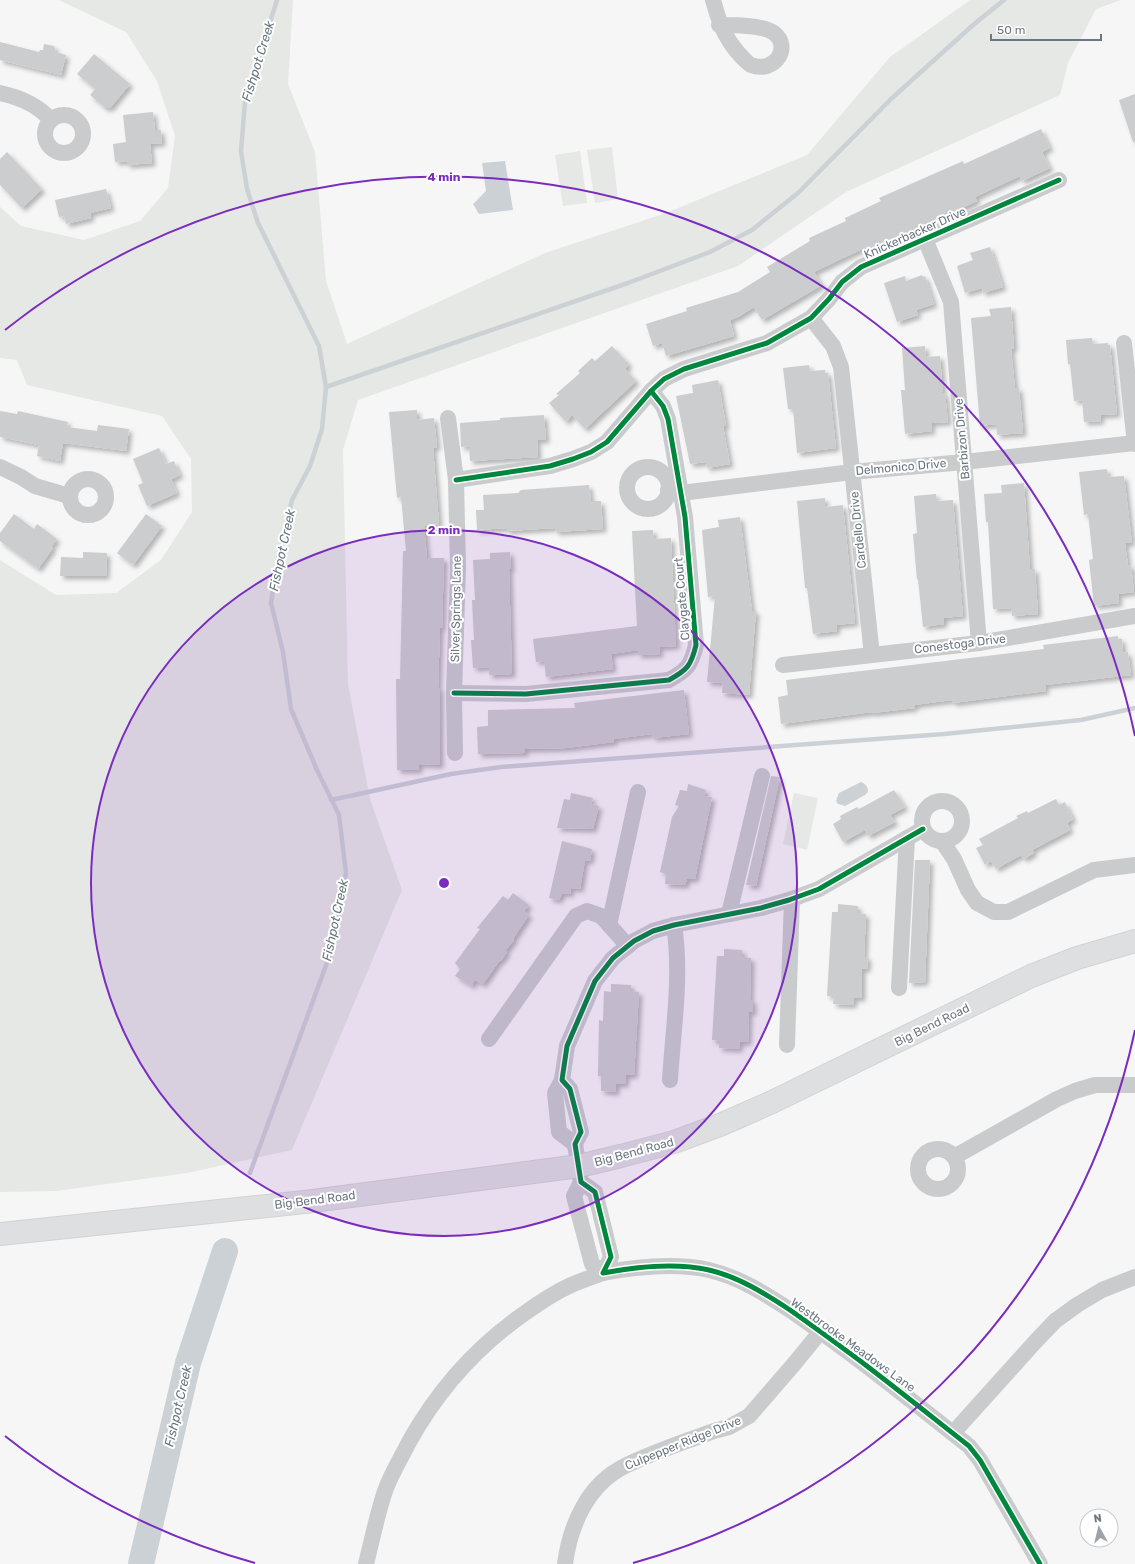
<svg xmlns="http://www.w3.org/2000/svg" width="1135" height="1564" viewBox="0 0 1135 1564" font-family="Rubik,sans-serif">
	<style>
		.green { fill: #e5e8e4 }
		.water { fill: #cbd1d4 }
		.lines { fill: none; stroke-linecap: round; stroke-linejoin: round }
		.stream { stroke: #cbd1d4; stroke-width: 4.5 }
		.river { stroke: #cbd1d4; stroke-width: 26 }
		.building { fill: #cccdce; filter: url(#shadow) }
		.primary-casing { stroke: #d2d3d4; stroke-width: 24 }
		.minor { stroke: #c9cbcc; stroke-width: 16 }
		.primary { stroke: #dedfe0; stroke-width: 22 }
		.cycleway-casing { stroke: #fff; stroke-width: 8 }
		.cycleway { stroke: #00873e; stroke-width: 5 }
		.ring { fill: none; stroke: #7b2cbf; stroke-width: 2 }
		.labels { text-anchor: middle; dominant-baseline: central; stroke-width: 4; stroke-linejoin: round; paint-order: stroke }
		.street-label { font-size: 12px; fill: #6b7782; stroke: #fff }
		.water-label { font-size: 13px; font-style: italic; fill: #67777e; stroke: #fff }
		.centre { fill: #7b2cbf; stroke: #fff; stroke-width: 2 }
		.ring-label { font-size: 12px; text-anchor: middle; font-weight: bold; fill: #7b2cbf; stroke: #fff; stroke-width: 4; stroke-linejoin: round; paint-order: stroke }
	</style>
	<defs>
		<filter id="shadow"><feDropShadow dx="3.5" dy="3.5" stdDeviation="2" flood-color="#0004"/></filter>
	</defs>
	<rect width="100%" height="100%" fill="#f6f6f6"/>
	<!-- green -->
	<g class="green">
		<polygon points="59,0 293,0 288,84 315,152 326,281 347,344 545,253 666,213 807,155 890,57 970,0 1121,0 1096,9 1068,63 1060,95 846,192 738,266 358,400 343,450 348,684 370,799 402,890 292,1150 187,1173 56,1191 0,1192 0,560 56,595 116,593 161,560 192,512 191,459 162,416 27,385 17,360 0,358 0,207 21,226 84,240 140,221 168,188 175,136 157,81 126,32"/>
		<polygon points="612,147 618,199 595,203 587,150"/>
		<polygon points="580,151 587,203 563,206 555,155"/>
		<polygon points="794,793 818,798 807,850 783,844"/>
	</g>
	<!-- water -->
	<g class="water">
		<polygon points="505,161 513,210 479,214 473,204 486,191 482,163"/>
		<path d="M861,782C866,784 868,787 868,792L865,795L845,806L838,804L836,801L839,793Z"/>
	</g>
	<g class="lines">
		<!-- stream -->
		<g class="stream">
			<polyline points="326,387 628,283 710,252 752,230 798,193 891,99 973,25 1004,0"/>
			<polyline points="331,800 451,774 501,767 944,734 1081,720 1135,708"/>
			<polyline points="250,1173 332,949 346,873 339,815 317,770 291,709 283,652 271,603 278,559 292,500 310,466 322,429 326,387 319,346 258,223 247,189 241,151 245,102 277,0"/>
		</g>
		<!-- river -->
		<polyline class="river" points="141,1564 188,1363 225,1251"/>
	</g>
	<!-- building -->
	<g class="building">
		<polygon points="0,42 39,52 40,50 43,50 44,44 54,46 56,52 66,55 61,75 0,60"/>
		<polygon points="94,54 130,84 110,108 105,108 90,95 95,89 77,74"/>
		<polygon points="1135,94 1135,142 1133,142 1119,100"/>
		<polygon points="153,112 155,130 161,130 162,143 150,144 152,163 127,165 127,161 115,162 113,144 126,142 123,115"/>
		<polygon points="1041,129 1050,148 1042,152 1050,168 1022,181 1020,176 975,197 977,201 904,235 868,251 866,247 814,272 822,285 762,320 754,307 738,317 730,320 734,336 666,356 662,343 653,346 646,324 687,311 686,308 738,292 770,272 767,267 810,241 809,238 846,221 845,218 881,201 879,198 963,161 964,164"/>
		<polygon points="7,152 42,189 22,208 0,185 0,159"/>
		<polygon points="106,189 111,208 90,213 91,218 66,224 64,216 59,217 55,200"/>
		<polygon points="990,247 1003,287 983,293 982,288 965,293 957,266 973,260 970,253"/>
		<polygon points="922,275 923,277 925,276 934,304 916,310 918,315 897,322 884,283 905,276 906,281"/>
		<polygon points="1011,307 1014,348 1011,349 1015,388 1019,388 1023,433 997,435 996,424 980,426 971,318 991,316 989,309"/>
		<polygon points="1092,338 1093,344 1108,343 1108,345 1110,345 1117,414 1100,415 1101,421 1084,422 1082,400 1074,401 1070,364 1068,364 1066,340"/>
		<polygon points="612,346 629,364 625,369 636,381 585,429 572,415 566,422 549,403 559,395 556,394 580,373 578,371 592,358 595,361"/>
		<polygon points="925,346 926,357 940,356 943,394 945,393 948,422 931,423 932,431 905,434 901,390 905,390 902,348"/>
		<polygon points="809,365 810,371 825,370 825,373 828,373 836,448 797,453 793,409 788,409 783,368"/>
		<polygon points="718,380 726,426 723,426 730,464 707,468 706,462 690,464 676,396 693,393 692,385"/>
		<polygon points="417,410 417,420 434,418 437,447 433,448 439,524 424,526 427,558 444,558 442,628 440,628 438,688 440,688 440,765 419,764 419,770 397,770 396,679 400,679 403,551 406,551 401,497 397,498 389,412"/>
		<polygon points="0,411 17,414 18,411 68,422 67,427 97,431 98,425 129,429 126,451 63,443 60,461 37,456 39,445 0,437"/>
		<polygon points="544,415 546,440 537,440 538,457 470,461 469,446 461,447 460,423 500,420 500,418"/>
		<polygon points="159,448 166,464 174,461 180,475 171,479 177,493 147,506 138,485 143,483 133,459"/>
		<polygon points="1107,469 1108,477 1124,476 1132,543 1125,543 1128,566 1131,565 1134,592 1118,594 1119,603 1094,606 1089,560 1093,559 1088,514 1084,515 1079,472"/>
		<polygon points="1024,483 1030,569 1035,569 1038,614 1012,616 1011,608 993,609 988,522 986,522 984,494 1002,493 1001,485"/>
		<polygon points="589,485 591,501 601,501 603,529 556,532 555,528 507,531 507,528 477,530 476,510 484,510 483,495 518,493 521,490"/>
		<polygon points="936,494 937,501 953,500 963,616 944,618 944,624 923,627 918,579 917,580 913,534 917,533 914,496"/>
		<polygon points="825,498 825,507 843,505 855,623 836,625 837,631 813,634 807,588 805,588 797,501"/>
		<polygon points="14,514 34,529 37,524 57,539 51,547 53,548 38,569 0,541 0,533"/>
		<polygon points="146,514 162,526 133,565 117,553"/>
		<polygon points="740,517 752,611 756,611 749,695 722,693 723,683 707,682 715,596 708,597 702,530 719,527 718,520"/>
		<polygon points="653,530 654,539 671,538 676,646 659,647 660,654 638,655 638,650 611,654 613,669 546,677 544,661 536,662 533,639 637,626 632,531"/>
		<polygon points="83,552 107,553 106,576 60,576 61,557 83,558"/>
		<polygon points="510,552 511,569 509,569 512,674 489,675 489,667 473,668 471,640 474,640 472,600 475,600 473,560 490,559 490,553"/>
		<polygon points="1118,636 1118,639 1122,639 1123,653 1128,652 1131,675 1045,685 1046,691 953,703 952,700 914,705 915,708 872,713 872,712 781,724 778,697 788,695 786,680 1044,649 1043,645"/>
		<polygon points="684,690 689,734 653,738 652,734 614,739 614,742 566,748 525,749 525,753 478,754 477,727 488,726 488,710 575,708 574,703"/>
		<polygon points="771,776 780,777 756,886 746,885"/>
		<polygon points="688,784 706,790 704,796 712,797 695,879 687,879 685,885 665,884 666,874 660,872 672,817 679,806 675,805 680,790 687,791"/>
		<polygon points="894,790 905,807 890,815 895,822 868,836 865,830 843,842 833,824 841,819 840,816 857,807 859,809"/>
		<polygon points="571,793 593,798 591,804 599,806 593,829 557,828 564,799 570,800"/>
		<polygon points="1056,799 1059,805 1065,802 1073,819 1067,823 1070,830 1032,850 1034,853 1024,859 1021,855 996,869 991,861 985,865 976,848 983,845 979,839 1018,818 1016,816 1027,811 1028,813"/>
		<polygon points="562,841 592,849 590,861 585,860 580,889 571,888 570,894 562,893 559,900 549,898"/>
		<polygon points="915,860 930,860 925,982 909,983"/>
		<polygon points="513,893 529,905 524,911 529,915 513,939 514,940 505,951 507,952 501,961 500,960 483,984 474,980 472,986 455,976 460,969 455,963 480,929 477,928 503,896 508,900"/>
		<polygon points="838,904 858,906 858,913 866,914 864,957 868,957 867,969 862,969 862,998 854,998 853,1005 833,1004 834,996 827,996 832,912 838,912"/>
		<polygon points="724,949 742,950 742,957 751,958 750,1000 753,1000 753,1012 749,1012 748,1042 740,1042 739,1049 719,1048 719,1041 712,1040 717,956 724,956"/>
		<polygon points="611,984 631,985 631,991 639,992 634,1075 626,1075 625,1084 616,1084 616,1092 601,1091 601,1076 598,1076 599,1020 603,1021 604,991 611,992"/>
	</g>
	<g class="lines">
		<!-- primary casing -->
		<g class="primary-casing">
			<polyline id="primary" points="0,1234 305,1202 579,1166 621,1156 674,1142 720,1125 772,1102 1031,976 1077,958 1135,941"/>
		</g>
		<!-- minor -->
		<g class="minor">
			<path d="M713,0C719,22 724,37 740,55C743,58 747,63 751,65C775,74 792,47 774,33C764,25 733,25 719,25"/>
			<path d="M0,93C19,97 38,105 51,120"/>
			<circle cx="64" cy="134" r="19"/>
			<polyline points="925,239 951,302 979,643"/>
			<polyline points="811,318 833,346 841,367 872,655"/>
			<polyline points="1124,343 1135,444"/>
			<polyline points="448,418 456,480 458,568 454,693 455,753"/>
			<polyline points="0,467 21,477 35,486 69,496"/>
			<circle cx="648" cy="488" r="21"/>
			<circle cx="88" cy="497" r="18"/>
			<polyline points="456,480 550,466 573,459 591,452 607,442 651,391 664,379 684,369 767,343 811,318 829,299 842,282 861,267 1059,180"/>
			<polyline points="668,490 681,493 852,472 964,462 1135,443"/>
			<polyline points="783,665 979,643 1135,616"/>
			<path d="M454,693L526,694L669,680C687,670 691,666 696,645L685,517L668,419L663,406L651,391"/>
			<circle cx="942" cy="821" r="20"/>
			<path d="M923,829L819,889L789,900L761,908L674,925L653,931L634,941L613,958L595,981L567,1046L562,1080L570,1089L581,1132L575,1144L581,1182L595,1192L611,1257L603,1273C635,1267 677,1263 709,1270C739,1277 764,1293 790,1310C813,1326 836,1343 859,1360C896,1388 932,1417 969,1446L980,1460L1040,1564"/>
			<polyline points="942,841 954,859 968,890 977,903 994,912 1008,912 1094,870 1135,865"/>
			<polyline points="729,914 762,776"/>
			<polyline points="609,925 638,792"/>
			<polyline points="899,988 907,838"/>
			<polyline points="489,1039 576,916 587,911 601,916 628,946"/>
			<polyline points="787,1045 792,899"/>
			<polyline points="562,1080 555,1093 559,1132 575,1144"/>
			<path d="M670,1080C673,1029 682,976 674,925"/>
			<circle cx="938" cy="1169" r="20"/>
			<polyline points="954,1157 1057,1099 1075,1091 1095,1085 1135,1085"/>
			<polyline points="581,1182 574,1196 592,1264 603,1273"/>
			<polyline points="953,1433 1035,1342 1055,1321 1077,1305 1102,1290 1135,1277"/>
			<path d="M366,1564C372,1540 377,1515 385,1491C391,1474 401,1458 409,1442C438,1390 476,1347 525,1313C539,1303 554,1293 569,1286C580,1281 592,1277 603,1273"/>
			<path d="M565,1564C570,1525 588,1484 625,1466C653,1452 684,1442 714,1431L729,1427L749,1416L794,1364L821,1331"/>
		</g>
		<!-- primary -->
		<use href="#primary" class="primary"/>
		<!-- cycleway casing -->
		<g class="cycleway-casing">
			<g id="cycleway">
				<polyline points="456,480 550,466 573,459 591,452 607,442 651,391 664,379 684,369 767,343 811,318 829,299 842,282 861,267 1059,180"/>
				<path d="M454,693L526,694L669,680C687,670 691,666 696,645L685,517L668,419L663,406L651,391"/>
				<path d="M923,829L819,889L789,900L761,908L674,925L653,931L634,941L613,958L595,981L567,1046L562,1080L570,1089L581,1132L575,1144L581,1182L595,1192L611,1257L603,1273C635,1267 677,1263 709,1270C739,1277 764,1293 790,1310C813,1326 836,1343 859,1360C896,1388 932,1417 969,1446L980,1460L1040,1564"/>
			</g>
		</g>
		<!-- cycleway -->
		<use href="#cycleway" class="cycleway"/>
	</g>
	<!-- distance rings -->
	<circle cx="444" cy="883" r="353" fill="#7b2cbf" fill-opacity=".12"/>
	<g class="ring">
		<circle cx="444" cy="883" r="353"/>
		<path d="M1135 1030A706 706 0 0 1 633 1563M255 1563A706 706 0 0 1 5 1436M5 330A706 706 0 0 1 1135 736"/>
	</g>
	<g class="labels">
		<!-- street labels -->
		<g class="street-label">
			<text transform="translate(915 233) rotate(-24)">Knickerbacker Drive</text>
			<text transform="translate(962 439) rotate(-95)">Barbizon Drive</text>
			<text transform="translate(901 467) rotate(-5)">Delmonico Drive</text>
			<text transform="translate(858 530) rotate(-96)">Cardello Drive</text>
			<text transform="translate(682 599) rotate(-95)">Claygate Court</text>
			<text transform="translate(456 609) rotate(-89)">Silver Springs Lane</text>
			<text transform="translate(960 644) rotate(-7)">Conestoga Drive</text>
			<text transform="translate(932 1025) rotate(-26)">Big Bend Road</text>
			<text transform="translate(634 1152) rotate(-15)">Big Bend Road</text>
			<text transform="translate(315 1200) rotate(-7)">Big Bend Road</text>
			<text transform="translate(853 1345) rotate(36)">Westbrooke Meadows Lane</text>
			<text transform="translate(683 1443) rotate(-22)">Culpepper Ridge Drive</text>
		</g>
		<!-- water labels -->
		<g class="water-label">
			<text transform="translate(258 61) rotate(-73)">Fishpot Creek</text>
			<text transform="translate(282 550) rotate(-78)">Fishpot Creek</text>
			<text transform="translate(335 920) rotate(-78)">Fishpot Creek</text>
			<text transform="translate(178 1406) rotate(-77)">Fishpot Creek</text>
		</g>
	</g>
	<circle cx="444" cy="883" r="6" class="centre"/>
	<g class="ring-label">
		<text x="444" y="181">4 min</text>
		<text x="444" y="534">2 min</text>
	</g>
	<!-- north arrow -->
	<g transform="translate(1099 1528) rotate(352)"><circle r="19" fill="#ffffff" stroke="#c4c9cd"/>
	<path d="M0-3L7 15L0 10L-7 15Z" fill="#9ca3ab"/>
	<text y="-6" font-size="11" font-weight="bold" text-anchor="middle" fill="#6b7782">N</text>
	</g>
	<!-- scale -->
	<path d="M991 34v6h110v-6" fill="none" stroke="#6b7782" stroke-width="2"/>
	<text x="997" y="34" font-size="12" fill="#6b7782" stroke="#ffffff" stroke-width="3" paint-order="stroke">50 m</text>
</svg>
